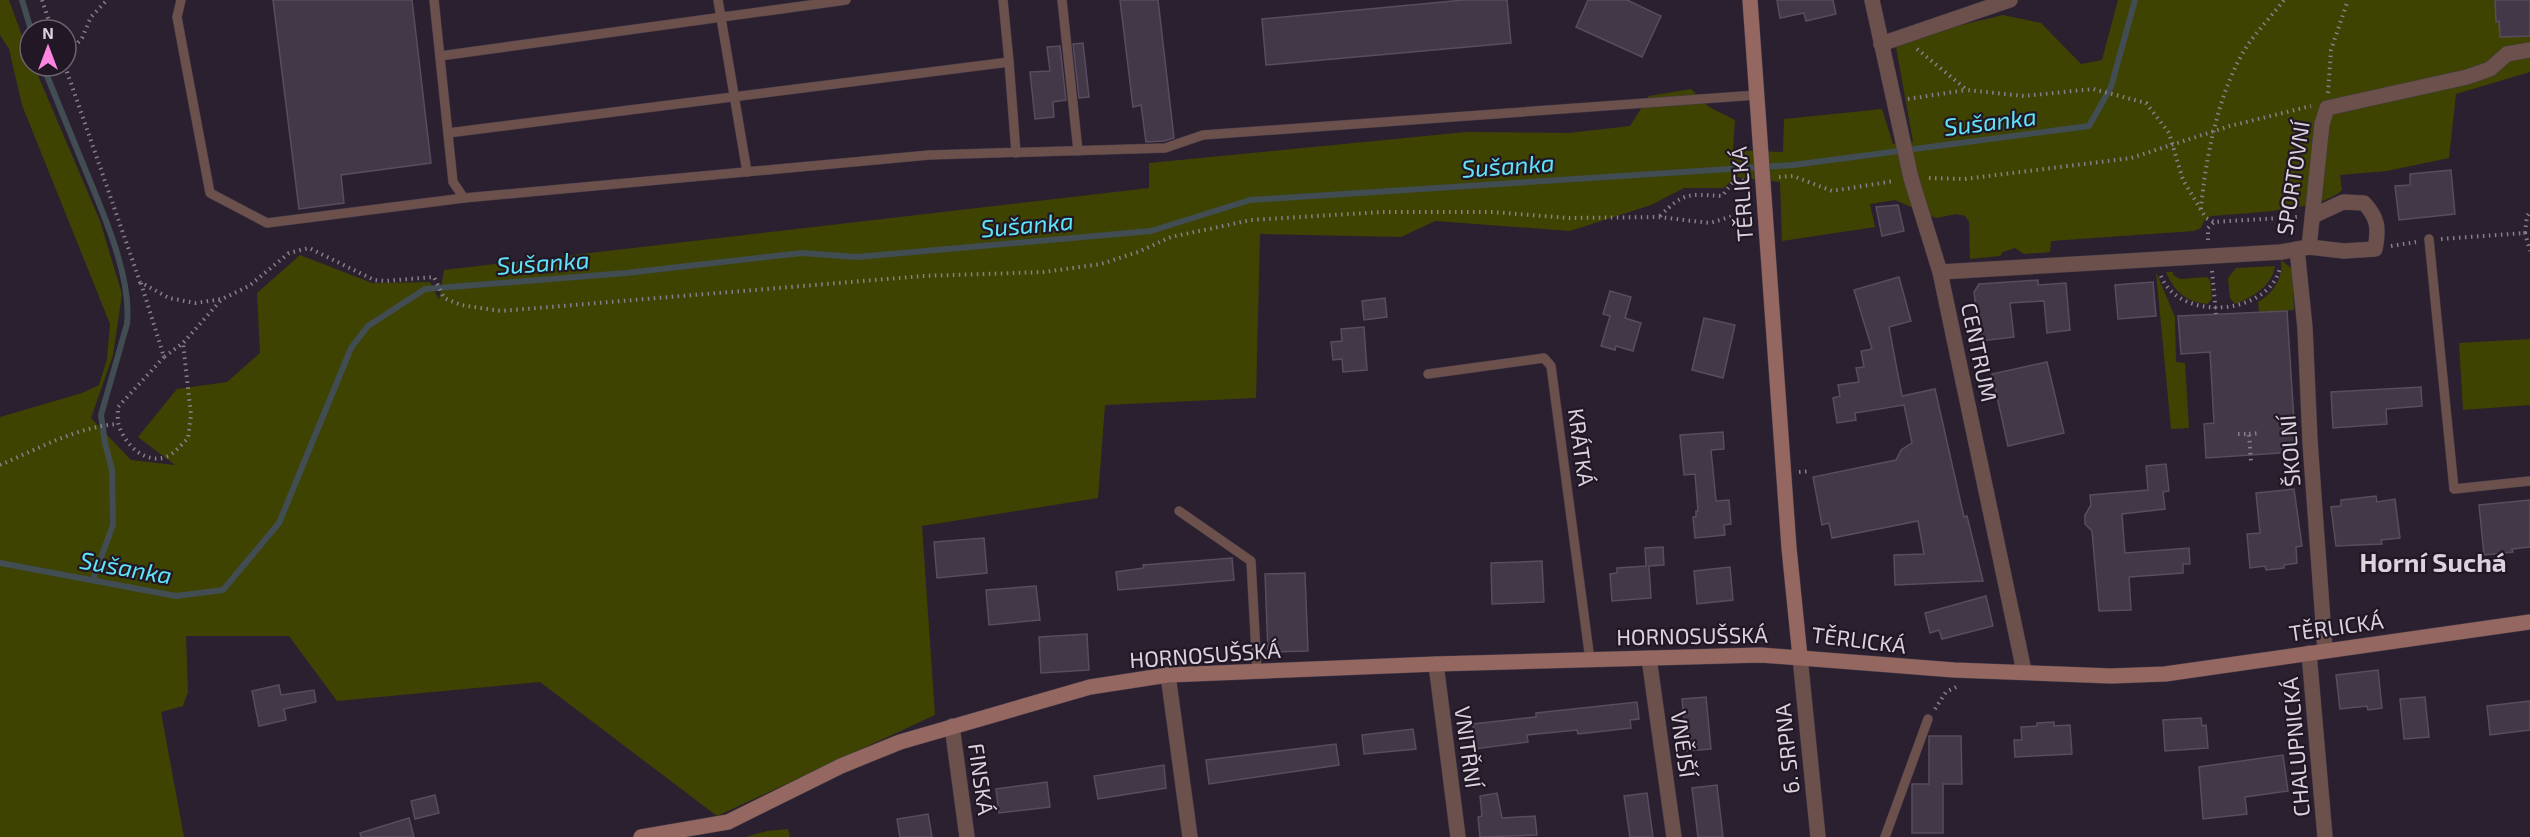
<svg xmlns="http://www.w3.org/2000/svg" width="2530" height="837" viewBox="0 0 2530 837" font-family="'Exo 2',sans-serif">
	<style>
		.green { fill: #3e4302 }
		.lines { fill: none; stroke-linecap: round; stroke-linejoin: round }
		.stream { stroke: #414d53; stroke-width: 6 }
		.building { fill: #433848; stroke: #584c5e; stroke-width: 1.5 }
		.lane-casing { stroke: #473c4b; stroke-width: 10 }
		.street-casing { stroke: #473c4b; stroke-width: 16 }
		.secondary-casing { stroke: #473c4b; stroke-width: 16 }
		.path { stroke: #887f8c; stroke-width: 4; stroke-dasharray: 1.5 4.5; stroke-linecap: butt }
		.lane { stroke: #6c504b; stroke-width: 9 }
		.street { stroke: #6c504b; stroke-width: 15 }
		.secondary { stroke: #946760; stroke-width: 15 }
		.labels { text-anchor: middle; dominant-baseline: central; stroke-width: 4.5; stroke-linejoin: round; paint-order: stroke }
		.street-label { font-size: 22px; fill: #dad2dd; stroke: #211725 }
		.water-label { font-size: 24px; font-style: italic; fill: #60e3f6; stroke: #211725 }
		.quarter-label { font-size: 26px; font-weight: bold; fill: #dad2dd; stroke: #211725 }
	</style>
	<rect width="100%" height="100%" fill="#2b202f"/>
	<!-- green -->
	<g class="green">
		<path d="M0,0H9L30,58V66H34L100,221L122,294L113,355L91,418L131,460L175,465L138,437L177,389L227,382L260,353L257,293L300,255L372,283L430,282L439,300L444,270L1149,188V163L1466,132L1568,133L1630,126L1649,96L1691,89L1709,107L1735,120L1733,150L1783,152L1784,119L1882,109L1893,144L1913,142L1896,47L1961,25L2003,15L2041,23L2081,64L2102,60L2118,0H2530V72L2456,94L2449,158L2387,171L2340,175L2342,190C2322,211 2242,213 2211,216L2204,221L2201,228L2194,231L2051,241L2050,252L2024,254L2015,248L2003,252L2000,256L1970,259L1969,222L1965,216L1957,214L1936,218L1895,200L1870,204L1875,227L1782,241L1780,182L1735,177L1724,188H1684L1651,205L1570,231L1435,221L1401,237L1260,234L1256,398L1105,405L1098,498L922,526L935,715L717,816L540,682L337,701L289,636H186L188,692L183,706L161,712L184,837H0V417L82,393L99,385L107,359L110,324L22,105L9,49L0,35Z"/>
		<path d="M2281,260L2292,269L2294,310L2259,312L2258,302C2273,293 2284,278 2281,260Z"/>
		<path d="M2275,266C2272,286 2253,297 2235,304L2230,298L2228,278L2236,268Z"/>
		<polygon points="2156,272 2175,317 2176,362 2185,363 2189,428 2171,429"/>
		<path d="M2166,272H2173V275L2180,279L2207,277L2210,280L2212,299L2207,304C2186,302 2174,291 2166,272Z"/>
		<polygon points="2530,339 2530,405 2463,410 2459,343"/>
		<polygon points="788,829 790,837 746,837 767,831"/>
	</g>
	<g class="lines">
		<!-- stream -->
		<g class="stream">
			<polyline points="22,0 31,30"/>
			<path d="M43,66C57,100 71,135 85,169C103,213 132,277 127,324L101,415L105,443L112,470L113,525L93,579"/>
			<polyline points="0,563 176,596 223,590 279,523 351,348 368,326 425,289 626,273 802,253 857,257 1151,231 1250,200 1793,165 2089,126 2111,87 2135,0"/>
		</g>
	</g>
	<!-- building -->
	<g class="building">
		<polygon points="273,0 412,0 431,163 341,175 344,203 299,209"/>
		<polygon points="1120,0 1158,0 1174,138 1164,141 1146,142 1141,105 1133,107"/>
		<polygon points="1464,0 1507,0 1511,43 1266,65 1262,19"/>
		<polygon points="1588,0 1627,0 1661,16 1642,57 1576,27"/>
		<polygon points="1777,0 1833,0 1836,14 1806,21 1804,13 1780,18"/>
		<polygon points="2495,0 2530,0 2530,36 2500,37 2499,21 2496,22"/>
		<polygon points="1083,43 1089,97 1079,98 1073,44"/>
		<polygon points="1060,46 1066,100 1053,102 1054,117 1035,119 1030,72 1050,71 1047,47"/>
		<polygon points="2451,170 2455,214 2399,220 2395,186 2410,185 2410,174"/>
		<polygon points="1898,205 1904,231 1882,236 1876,207"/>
		<polygon points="1899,277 1911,321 1889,327 1902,396 1935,389 1964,517 1967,516 1983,581 1895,585 1894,555 1924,554 1918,521 1832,538 1829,523 1822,525 1813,477 1896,460 1901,450 1912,443 1904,405 1855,413 1856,420 1837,423 1833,398 1840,396 1838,385 1859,382 1856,368 1864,367 1861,351 1872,349 1854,290"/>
		<polygon points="2038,280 2038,285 2066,283 2070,330 2047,333 2044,301 2010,303 2014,337 1980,341 1974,292 1979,284"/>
		<polygon points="2153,282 2156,316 2118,319 2115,285"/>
		<polygon points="1610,291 1631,297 1625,318 1641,323 1633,351 1616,346 1615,350 1601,346 1610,316 1603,314"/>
		<polygon points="1385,298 1387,317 1364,320 1362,301"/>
		<polygon points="2287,311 2296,452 2206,458 2204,424 2214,423 2210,352 2181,354 2178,316"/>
		<polygon points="1704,318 1735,325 1723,378 1692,370"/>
		<polygon points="1364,327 1367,370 1343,372 1342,359 1333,360 1331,342 1342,341 1341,329"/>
		<polygon points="2047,362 2064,433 2008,446 1992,374"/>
		<polygon points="2421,387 2422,406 2386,409 2387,424 2333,428 2331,392"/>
		<polygon points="1723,432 1724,449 1711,450 1716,501 1729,500 1731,524 1724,525 1725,535 1695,538 1693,517 1696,517 1696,511 1698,511 1695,474 1684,475 1680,435"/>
		<polygon points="2166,464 2169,491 2163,492 2165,509 2122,514 2125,553 2189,548 2190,564 2183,564 2183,573 2129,577 2131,610 2099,611 2092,531 2085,524 2085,515 2091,505 2090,495 2148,490 2146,466"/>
		<polygon points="2294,489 2302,546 2296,547 2297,563 2284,565 2284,568 2266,570 2265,566 2250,568 2247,534 2260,533 2256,493"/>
		<polygon points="2376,496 2377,502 2395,499 2400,538 2381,540 2382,544 2336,546 2331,507 2341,506 2341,500"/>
		<polygon points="2530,500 2530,547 2512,549 2513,552 2484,555 2479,505"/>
		<polygon points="984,538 987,573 937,578 934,542"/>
		<polygon points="1663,547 1664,565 1649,566 1651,598 1612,601 1610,574 1617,573 1617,568 1646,566 1645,548"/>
		<polygon points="1232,558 1234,580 1118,590 1116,572 1144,568 1143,565"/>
		<polygon points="1542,561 1544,602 1492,604 1491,563"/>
		<polygon points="1730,567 1733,600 1697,604 1694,571"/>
		<polygon points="1305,573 1308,651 1268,652 1265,574"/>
		<polygon points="1036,586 1040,620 989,625 986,590"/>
		<polygon points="1986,596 1993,626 1942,639 1939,630 1930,633 1925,613"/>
		<polygon points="1087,634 1089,670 1041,673 1039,637"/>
		<polygon points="2378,670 2382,708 2368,710 2367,706 2340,709 2336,675"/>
		<polygon points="279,685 281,695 314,690 316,702 284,709 286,720 259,726 252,691"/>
		<polygon points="1706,697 1711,749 1687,751 1682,699"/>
		<polygon points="2425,697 2429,737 2404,739 2400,699"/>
		<polygon points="2530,701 2530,730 2490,735 2487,706"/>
		<polygon points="1637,702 1639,719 1630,720 1631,728 1578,734 1577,730 1527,735 1528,742 1475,749 1473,724 1536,717 1536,713"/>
		<polygon points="2201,718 2202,726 2206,725 2208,748 2165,751 2163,720"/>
		<polygon points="2054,722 2054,726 2070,725 2072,754 2015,757 2014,740 2022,740 2021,727 2037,726 2037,723"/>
		<polygon points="1413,729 1416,749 1364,754 1362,735"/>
		<polygon points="1929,736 1961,736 1962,784 1943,784 1943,833 1912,833 1912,784 1929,784"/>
		<polygon points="1336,744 1339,765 1209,784 1206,760"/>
		<polygon points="2283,755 2288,791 2245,797 2247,814 2203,819 2199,767"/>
		<polygon points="1164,765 1166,788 1098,799 1094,776"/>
		<polygon points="1047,782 1050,807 999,813 996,789"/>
		<polygon points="1717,785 1723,837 1698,837 1692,788"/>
		<polygon points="1497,793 1502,818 1535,816 1537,835 1480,837 1478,817 1482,816 1480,796"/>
		<polygon points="1647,793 1653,837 1630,837 1624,796"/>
		<polygon points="435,795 439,813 415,819 411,801"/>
		<polygon points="928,814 932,837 900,837 897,819"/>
		<polygon points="409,818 414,837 361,837 360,833"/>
	</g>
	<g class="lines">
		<!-- lane casing -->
		<g class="lane-casing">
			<g id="lane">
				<polyline points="181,0 177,17 210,193 267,223 464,198"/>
				<polyline points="434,0 453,182 464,198 929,155 1165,148 1203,135 1757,95"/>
				<polyline points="718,0 747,172"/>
				<polyline points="1062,0 1078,151"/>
				<polyline points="440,56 846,0"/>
				<polyline points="1009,62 1016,153"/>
				<polyline points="448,133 1009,62 1003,0"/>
				<polyline points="2429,239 2454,489 2530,481"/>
				<polyline points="1428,374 1544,358 1551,366 1590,660"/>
				<polyline points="1179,511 1251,561 1257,671"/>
				<polyline points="1885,837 1928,719"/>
			</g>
		</g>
		<!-- street casing -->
		<g class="street-casing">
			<g id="street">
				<polyline points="1872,0 1911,178 1940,272 2024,671"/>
				<polyline points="1881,44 2010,0"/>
				<path d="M2309,247L2344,251L2375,249C2379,228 2378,218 2364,203L2343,202L2313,216"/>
				<polyline points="2297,249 2305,328 2310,441 2325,650"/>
				<polyline points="1940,272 2281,252 2309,247 2322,124 2327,108 2467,77 2490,69 2507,54 2530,50"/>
				<polyline points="2309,653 2325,837"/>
				<polyline points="1800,657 1818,837"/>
				<polyline points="1649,658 1674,837"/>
				<polyline points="1436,664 1458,837"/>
				<polyline points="1168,675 1190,837"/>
				<polyline points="952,726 967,837"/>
			</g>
		</g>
		<!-- secondary casing -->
		<g class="secondary-casing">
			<g id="secondary">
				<polyline points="1750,0 1789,548 1800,657"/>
				<polyline points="641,837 728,822 841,766 900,742 1090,687 1168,675 1436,664 1761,655 1954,670 2111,676 2165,674 2530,622"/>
			</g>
		</g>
		<!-- path -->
		<g class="path">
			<polyline points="42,0 52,30"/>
			<polyline points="1917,49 1967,90 2024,96 2093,89 2146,103 2169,133 2183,180 2206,218 2214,222"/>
			<polyline points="66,56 82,38 91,17 107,0"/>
			<polyline points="65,66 140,282 169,298 195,303 222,299 249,286 289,253 309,248 374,280 385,281 434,277 444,298 461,305 501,311 923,276 1044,272 1101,264 1138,252 1171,237 1251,220 1382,212 1492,212 1569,218 1659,217 1710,223 1736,215 1748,207"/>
			<polyline points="2328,93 2331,50 2348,0"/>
			<polyline points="1908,99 1966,90"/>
			<polyline points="1779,177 1793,176 1832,191 1894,181"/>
			<polyline points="1929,178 1965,179 2131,158 2230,126 2311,106"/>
			<path d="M2201,209C2205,159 2220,85 2249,43C2260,28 2273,14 2284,0"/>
			<path d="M1660,216C1684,192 1688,194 1722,196L1733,182L1748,180"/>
			<polyline points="2525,233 2527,216 2530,212"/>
			<polyline points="2441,239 2525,233 2530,251"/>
			<polyline points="2208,240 2208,228 2214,222 2297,217"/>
			<polyline points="2391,246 2416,242"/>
			<polyline points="2212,271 2216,314"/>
			<path d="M2161,276C2179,322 2268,316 2280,268"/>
			<polyline points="141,283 164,357 183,343 222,299"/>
			<path d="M164,357L118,407C118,413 117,420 119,426C126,445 144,464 166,457C174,454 182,444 188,438L191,415L183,343"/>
			<polyline points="2238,434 2249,434 2251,462"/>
			<polyline points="2249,434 2259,433"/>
			<path d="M0,465C38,449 76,427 118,424"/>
			<polyline points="1799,472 1811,471"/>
			<polyline points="1935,709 1946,692 1956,687"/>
		</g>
		<!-- lane -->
		<use href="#lane" class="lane"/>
		<!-- street -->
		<use href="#street" class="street"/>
		<!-- secondary -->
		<use href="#secondary" class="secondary"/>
	</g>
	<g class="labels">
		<!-- street labels -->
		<g class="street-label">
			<text transform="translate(2292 178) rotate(-81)">SPORTOVNÍ</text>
			<text transform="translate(1741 194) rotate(-94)">TĚRLICKÁ</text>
			<text transform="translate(1980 352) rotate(78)">CENTRUM</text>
			<text transform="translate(1582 447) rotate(82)">KRÁTKÁ</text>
			<text transform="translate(2289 451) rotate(-94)">ŠKOLNÍ</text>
			<text transform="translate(2336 626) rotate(-8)">TĚRLICKÁ</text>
			<text transform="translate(1692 635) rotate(-1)">HORNOSUŠSKÁ</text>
			<text transform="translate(1859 639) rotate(7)">TĚRLICKÁ</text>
			<text transform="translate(1205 654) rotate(-4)">HORNOSUŠSKÁ</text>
			<text transform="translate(1684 744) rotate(82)">VNĚJŠÍ</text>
			<text transform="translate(1469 747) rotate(82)">VNITŘNÍ</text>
			<text transform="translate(2295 747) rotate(-95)">CHALUPNICKÁ</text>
			<text transform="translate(1786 749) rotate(-96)">6. SRPNA</text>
			<text transform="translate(982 779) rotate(82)">FINSKÁ</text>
		</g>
		<!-- water labels -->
		<g class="water-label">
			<text transform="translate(1990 121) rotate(-7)">Sušanka</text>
			<text transform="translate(1508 165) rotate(-4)">Sušanka</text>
			<text transform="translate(1027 224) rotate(-5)">Sušanka</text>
			<text transform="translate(543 262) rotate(-4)">Sušanka</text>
			<text transform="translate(126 567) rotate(10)">Sušanka</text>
		</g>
		<!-- quarter labels -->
		<g class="quarter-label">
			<text x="2433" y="561">Horní Suchá</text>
		</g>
	</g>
	<!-- north arrow -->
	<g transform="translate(48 48)"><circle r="28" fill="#211725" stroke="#6b626f" stroke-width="1.5"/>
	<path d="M0-4.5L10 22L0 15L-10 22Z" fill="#fe86e1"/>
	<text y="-9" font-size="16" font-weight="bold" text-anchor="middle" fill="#dad2dd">N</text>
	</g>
</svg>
